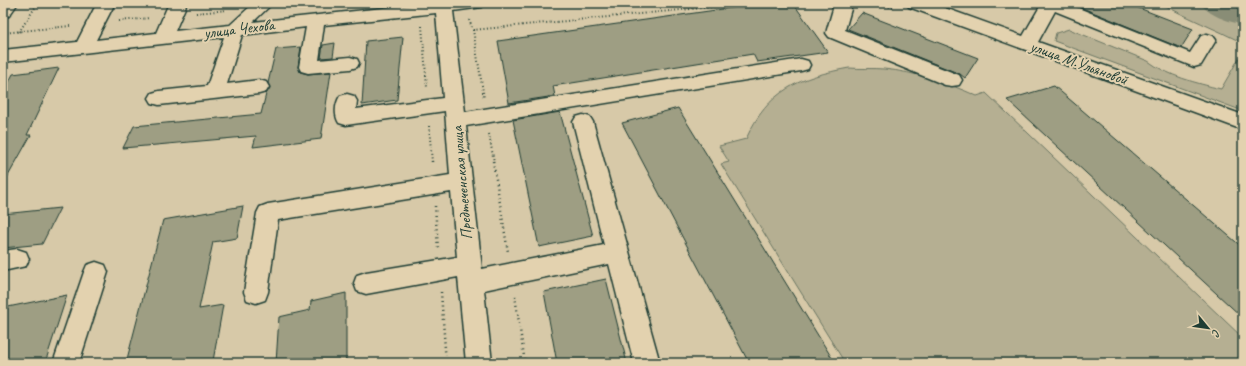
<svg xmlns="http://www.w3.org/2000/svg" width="1246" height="366" viewBox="0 0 1246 366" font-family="Caveat,sans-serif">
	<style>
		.green { fill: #b5af92; stroke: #6a7663 }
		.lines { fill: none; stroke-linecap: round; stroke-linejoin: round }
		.river { fill: #898d76; fill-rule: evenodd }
		.building { fill: #9e9e83; stroke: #1f3d34 }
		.minor-casing { stroke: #1f3d34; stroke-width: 3 }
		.path-far1 { stroke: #1f3d34; stroke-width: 2; stroke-dasharray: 1 2.5; stroke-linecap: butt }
		.path { stroke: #1f3d34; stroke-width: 2.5; stroke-dasharray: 1 3.5; stroke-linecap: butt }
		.minor { fill: #e3d2af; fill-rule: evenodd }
		.labels { text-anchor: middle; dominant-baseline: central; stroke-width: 4; stroke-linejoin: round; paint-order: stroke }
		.street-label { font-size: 16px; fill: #1f3d34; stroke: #e3d2af }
	</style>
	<rect width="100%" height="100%" fill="#d7c9a8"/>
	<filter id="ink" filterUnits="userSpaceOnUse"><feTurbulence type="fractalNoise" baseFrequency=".025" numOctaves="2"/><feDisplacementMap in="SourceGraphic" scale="8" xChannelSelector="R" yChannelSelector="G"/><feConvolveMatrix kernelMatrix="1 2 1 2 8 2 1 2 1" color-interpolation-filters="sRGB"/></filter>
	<g filter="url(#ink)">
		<!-- green -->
		<g class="green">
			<path d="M1160,3H1243V43C1216,29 1187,18 1160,3Z"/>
			<path d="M1069,29L1148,61C1168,76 1196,83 1221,89L1243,51V111L1054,41L1056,33Z"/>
			<path d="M849,68C861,69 872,68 884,69C915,72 948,83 977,96L986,93L1243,338V363H845L721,164L729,162L719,146L746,139C768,90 800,77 849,68Z"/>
		</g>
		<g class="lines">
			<!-- river -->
			<path class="river" d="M1200,3H1243V25C1228,21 1209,16 1200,3Z"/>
		</g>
		<!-- building -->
		<g class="building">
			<polygon points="780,3 793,3 828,52 757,62 753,54 553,86 555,96 509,103 498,41 730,8"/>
			<polygon points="1070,3 1126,3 1193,29 1181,48"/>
			<polygon points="862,13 880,20 978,58 965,78 960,74 848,29"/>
			<polygon points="403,37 397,100 362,105 366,41"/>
			<polygon points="335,43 333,57 321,58 323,45"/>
			<polygon points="301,47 298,67 300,72 308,74 331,72 321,139 253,147 256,136 123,148 134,126 261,114 266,94 270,88 268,83 276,49"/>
			<polygon points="59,68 27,135 31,135 3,185 3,93 13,74"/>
			<polygon points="1054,86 1243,248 1243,318 1007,100"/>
			<polygon points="678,108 835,363 749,363 622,123"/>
			<polygon points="560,112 593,236 539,247 513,120"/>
			<polygon points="243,206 237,238 213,242 199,309 223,305 213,361 201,363 126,363 163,220"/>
			<polygon points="60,208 42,244 3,248 3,214"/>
			<polygon points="606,279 627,363 557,363 544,292"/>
			<polygon points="346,293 346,363 276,363 279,317 310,310 311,301"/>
			<polygon points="67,295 45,363 3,363 3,308"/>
		</g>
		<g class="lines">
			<!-- minor casing -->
			<g class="minor-casing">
				<g id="minor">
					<polygon points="3,3 18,3 9,16 3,17"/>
					<path d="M97,3H115L96,40L156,33L169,3H187L175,31L230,25L254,3H273L253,22L430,3H485L482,7L453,11L465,112L801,59L808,61L810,65L808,69L801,71L466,126L482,269L604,245L573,122L576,117L583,115L590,117L593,122L660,363H634L609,264L484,290L492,363H466L458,277L366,294L357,291L354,283L357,275L366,272L457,257L451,192L278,220L268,292L265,300L256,303L247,300L244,292L257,213L260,207L268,204L450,175L445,111L346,125L339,123C334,115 335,104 340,96L347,94L354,96L357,101L356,109L443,98L436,13L324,25L319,60L350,57L357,59L359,63L357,67L350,69L308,73L301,71L299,67L306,27L242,35L227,84L259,80L266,82L269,87L266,92L259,94L159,105L152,103L149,98L152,93L159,91L207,86L224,37L3,62V50L77,42Z"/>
					<polygon points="832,3 850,3 851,9 845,30 959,75 962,80 959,85 952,86 945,85 829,37 826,33 833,9"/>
					<polygon points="906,3 931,3 1023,36 1042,3 1066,3 1190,53 1201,36 1207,34 1213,36 1216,40 1201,65 1194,67 1055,11 1038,42 1243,115 1243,130 909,7"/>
					<polygon points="17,249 26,252 29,259 26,266 3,271 3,251"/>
					<polygon points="96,262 105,265 108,272 79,363 53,363 84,272 87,265"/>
				</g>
			</g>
			<!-- path-far1 -->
			<g class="path-far1">
				<polyline points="879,3 895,9"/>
				<polyline points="196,13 227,10"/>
				<polyline points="469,20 473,30 484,98"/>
				<polyline points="119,21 150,18"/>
				<polyline points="422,26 427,87"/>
				<polyline points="473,30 722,6 720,3"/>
				<polyline points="19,32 38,3"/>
				<polyline points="3,33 70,26"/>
				<polyline points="429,126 432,162"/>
				<polyline points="489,134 494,162"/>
			</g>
			<!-- path -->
			<g class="path">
				<polyline points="432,161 432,165"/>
				<polyline points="493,161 508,252"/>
				<polyline points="435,206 438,249"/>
				<polyline points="441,292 446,363"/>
				<polyline points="515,296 525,363"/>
			</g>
			<!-- minor -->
			<use href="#minor" class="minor"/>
		</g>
	</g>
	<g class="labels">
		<!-- street labels -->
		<g class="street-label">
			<text transform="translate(239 29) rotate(-7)">улица Чехова</text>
			<text transform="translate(1079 63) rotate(20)">улица М.Ульяновой</text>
			<text transform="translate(462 183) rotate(-95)">Предтеченская улица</text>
		</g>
	</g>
	<!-- margin -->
	<rect width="1246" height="366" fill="none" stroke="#e3d2af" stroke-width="16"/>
	<rect x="8" y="8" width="1230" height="350" fill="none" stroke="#1f3d34" stroke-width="1.5" filter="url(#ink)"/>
	<!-- north arrow -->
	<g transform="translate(1208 328) rotate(119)" stroke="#e3d2af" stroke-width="3" paint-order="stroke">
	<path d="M0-3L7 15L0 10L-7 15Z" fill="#1f3d34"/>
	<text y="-6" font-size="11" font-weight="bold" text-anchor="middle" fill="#1f3d34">С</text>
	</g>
</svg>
